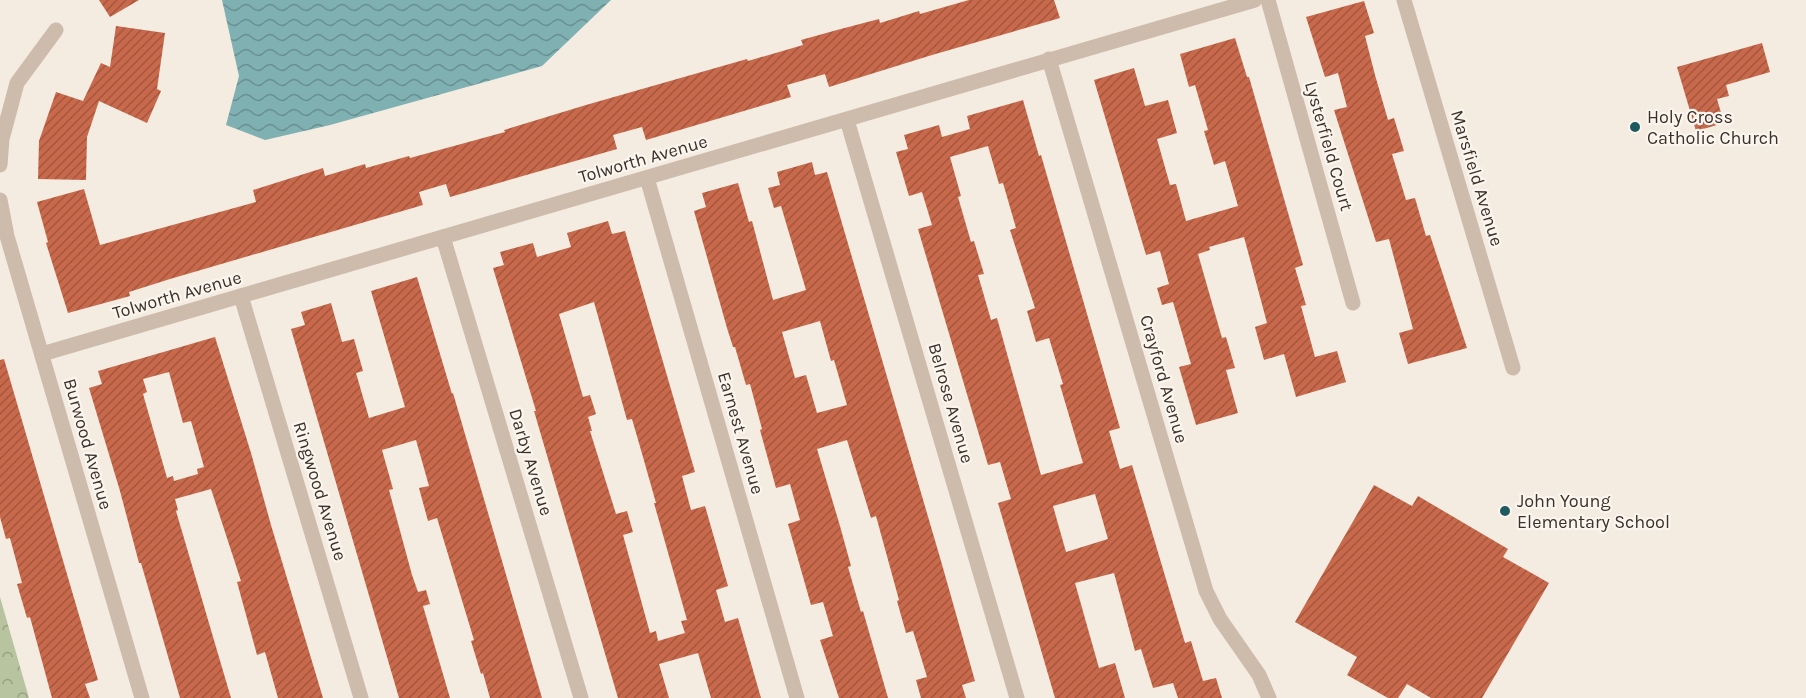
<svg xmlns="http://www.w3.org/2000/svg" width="1806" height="698" viewBox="0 0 1806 698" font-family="Karla,sans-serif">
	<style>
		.forest { fill: url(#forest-crowns) }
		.water { fill: url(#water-waves) }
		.building { fill: url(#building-hatch); fill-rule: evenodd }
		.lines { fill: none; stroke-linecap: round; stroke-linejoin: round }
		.minor { stroke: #cdbbac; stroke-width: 15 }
		.poi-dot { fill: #1f5a5e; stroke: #fbf5ee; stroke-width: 2 }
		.labels { text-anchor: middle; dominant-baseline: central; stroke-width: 4.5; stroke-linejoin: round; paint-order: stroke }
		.poi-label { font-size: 18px; fill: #3b302b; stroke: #fbf5ee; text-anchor: start }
		.street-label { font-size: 18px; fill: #3b302b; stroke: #fbf5ee }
	</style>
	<defs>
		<pattern id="forest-crowns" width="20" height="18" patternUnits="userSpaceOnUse" patternTransform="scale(1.5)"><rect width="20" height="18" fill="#b8c4a0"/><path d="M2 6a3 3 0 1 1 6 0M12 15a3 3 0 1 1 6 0" fill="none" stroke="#97a083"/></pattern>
		<pattern id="water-waves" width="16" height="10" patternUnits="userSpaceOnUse" patternTransform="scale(1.5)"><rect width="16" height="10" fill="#7fb0b2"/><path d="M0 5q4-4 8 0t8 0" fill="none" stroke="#699091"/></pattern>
		<pattern id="building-hatch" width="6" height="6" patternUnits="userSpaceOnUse" patternTransform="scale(1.5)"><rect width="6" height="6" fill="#c8694b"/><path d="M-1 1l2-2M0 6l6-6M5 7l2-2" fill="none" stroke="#a4573f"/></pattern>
	</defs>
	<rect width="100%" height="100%" fill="#f4ebe1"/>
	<!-- forest -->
	<polygon class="forest" points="0,597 29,698 0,698"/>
	<!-- water -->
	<polygon class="water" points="222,0 611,0 542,66 330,125 265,140 226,125 239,76"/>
	<!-- building -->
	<g class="building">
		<polygon points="99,0 139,0 110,17"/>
		<polygon points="969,0 1054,0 1060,18 932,55 829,87 825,74 787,85 791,97 646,140 642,127 613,135 617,149 450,197 446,184 419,192 423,205 170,279 129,292 130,296 68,313 46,243 48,242 37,202 84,189 100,245 256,202 253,190 323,168 325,176 365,164 366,168 409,156 410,158 505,132 504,130 586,105 747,59 748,61 803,45 801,40 837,30 879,19 880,23 919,11 920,14"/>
		<polygon points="1364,1 1374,33 1365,36 1375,75 1388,120 1394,118 1404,151 1392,154 1406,200 1415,198 1426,236 1430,235 1467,348 1408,364 1399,333 1413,329 1389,239 1376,242 1334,110 1347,107 1338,73 1325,77 1306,17"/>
		<polygon points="116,26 165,33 157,89 161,91 147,123 99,101 87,137 86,180 38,179 39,141 56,92 83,101 101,63 110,67"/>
		<polygon points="1235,38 1247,77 1249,77 1303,265 1295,268 1306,305 1301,306 1315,357 1337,351 1346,382 1296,397 1284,354 1264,360 1255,327 1267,323 1244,237 1209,247 1210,250 1198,254 1222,338 1226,337 1235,368 1226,370 1238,413 1196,425 1179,367 1191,364 1173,302 1162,305 1157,288 1169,284 1160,251 1146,255 1094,80 1134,68 1145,106 1168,100 1177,133 1157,139 1170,185 1176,184 1186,221 1238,206 1225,161 1214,165 1204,131 1208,130 1195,85 1189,87 1180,54"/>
		<polygon points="1762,43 1770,72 1726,85 1729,96 1717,99 1724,123 1696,131 1677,67"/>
		<path d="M1023,100L1039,156L1041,155L1120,428L1109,431L1120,469L1132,465L1185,643L1191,641L1203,681L1216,678L1222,698H1178L1173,683L1153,688L1141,649L1135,651L1114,573L1075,583L1099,668L1115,663L1125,698H1055L998,503L1011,499L1000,462L988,465L918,229L932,225L922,192L909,196L896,152L908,149L904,135L939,125L942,137L970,129L967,116ZM988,146L999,184L1003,183L1016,228L1010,230L1035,308L1027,311L1036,342L1049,338L1063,384L1060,385L1083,463L1041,475L997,318L991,320L978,275L984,274L974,241L971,242L958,197L961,196L950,157ZM1095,494L1108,539L1066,552L1053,506Z"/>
		<path d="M812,162L815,175L827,172L941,561L975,681L962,685L966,698H921L916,680L927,677L913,631L906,633L897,601L899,600L876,516L871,518L847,440L817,449L840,526L851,566L848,567L861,612L863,611L888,698H839L820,640L833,636L823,602L811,605L788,524L800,520L790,484L776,488L760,430L762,429L750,384L746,385L735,347H733L727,328L694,211L706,207L702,193L738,183L749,222L752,221L773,300L806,290L781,206L774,208L768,188L780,185L777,172ZM820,321L831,361L834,360L847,405L817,413L806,375L795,378L782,332Z"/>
		<path d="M608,221L612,234L625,231L695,472L682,476L691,510L705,506L728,586L716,590L725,622L738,618L761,698H711L698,653L659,664L669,698H618L534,411H536L493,268L504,265L500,252L533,243L537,257L571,247L567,233ZM594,302L627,420L632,419L643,457L656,503H654L687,620L681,621L685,633L658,641L656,631L650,633L623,535L633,532L627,511L616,514L590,431H592L588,417L596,414L590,395L583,397L559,314Z"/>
		<polygon points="417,277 452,394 453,393 542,698 490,698 483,673 481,674 471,641 474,640 437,518 428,521 419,488 429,486 416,440 382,450 393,489 389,490 412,575 418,592 426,590 430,604 423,606 450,698 399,698 291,329 305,325 301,312 331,303 342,342 354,339 363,371 356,373 369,418 405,407 371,291"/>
		<path d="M215,337L251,453L271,525L323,698H278L265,652L257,655L237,582L241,581L211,489L175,499L178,510L176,511L231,698H180L141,563H139L120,491L89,388L102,384L98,371ZM169,372L183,423L191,421L204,467L197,469L198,474L174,481L173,476L167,478L143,394L147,392L143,379Z"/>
		<polygon points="4,359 98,680 85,684 90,698 52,698 30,617 27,618 17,584 22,583 10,538 6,539 0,517 0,360"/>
		<polygon points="1374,485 1412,506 1418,496 1508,549 1503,557 1549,583 1482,698 1431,698 1407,684 1398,698 1388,698 1347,675 1357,657 1295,622"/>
	</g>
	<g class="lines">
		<!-- minor -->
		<g class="minor">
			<polyline points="1268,0 1353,303"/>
			<polyline points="1404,0 1513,368"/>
			<polyline points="1049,59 1206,591 1220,619 1259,675 1269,698"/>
			<polyline points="847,120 1017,698"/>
			<polyline points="0,165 2,139 17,83 56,30"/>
			<polyline points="647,178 797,698"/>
			<polyline points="0,200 7,236 142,698"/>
			<polyline points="443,237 581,698"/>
			<polyline points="241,296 361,698"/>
			<polyline points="42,354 1255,0"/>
		</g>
	</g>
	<!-- markers -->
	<g class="poi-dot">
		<circle cx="1635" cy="127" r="6"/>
		<circle cx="1505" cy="511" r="6"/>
	</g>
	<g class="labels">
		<!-- poi labels -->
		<g class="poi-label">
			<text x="1647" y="117">Holy Cross<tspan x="1647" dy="21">Catholic Church</tspan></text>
			<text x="1517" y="501">John Young<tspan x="1517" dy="21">Elementary School</tspan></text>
		</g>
		<!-- street labels -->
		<g class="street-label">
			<text transform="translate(1329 146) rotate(74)">Lysterfield Court</text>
			<text transform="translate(643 159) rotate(-16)">Tolworth Avenue</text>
			<text transform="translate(1477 178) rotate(73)">Marsfield Avenue</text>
			<text transform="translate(177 295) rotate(-16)">Tolworth Avenue</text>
			<text transform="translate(1164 379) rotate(74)">Crayford Avenue</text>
			<text transform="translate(951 403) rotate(74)">Belrose Avenue</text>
			<text transform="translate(741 433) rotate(74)">Earnest Avenue</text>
			<text transform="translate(88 444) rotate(74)">Burwood Avenue</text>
			<text transform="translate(531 462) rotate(73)">Darby Avenue</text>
			<text transform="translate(320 491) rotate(73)">Ringwood Avenue</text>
		</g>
	</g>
</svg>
